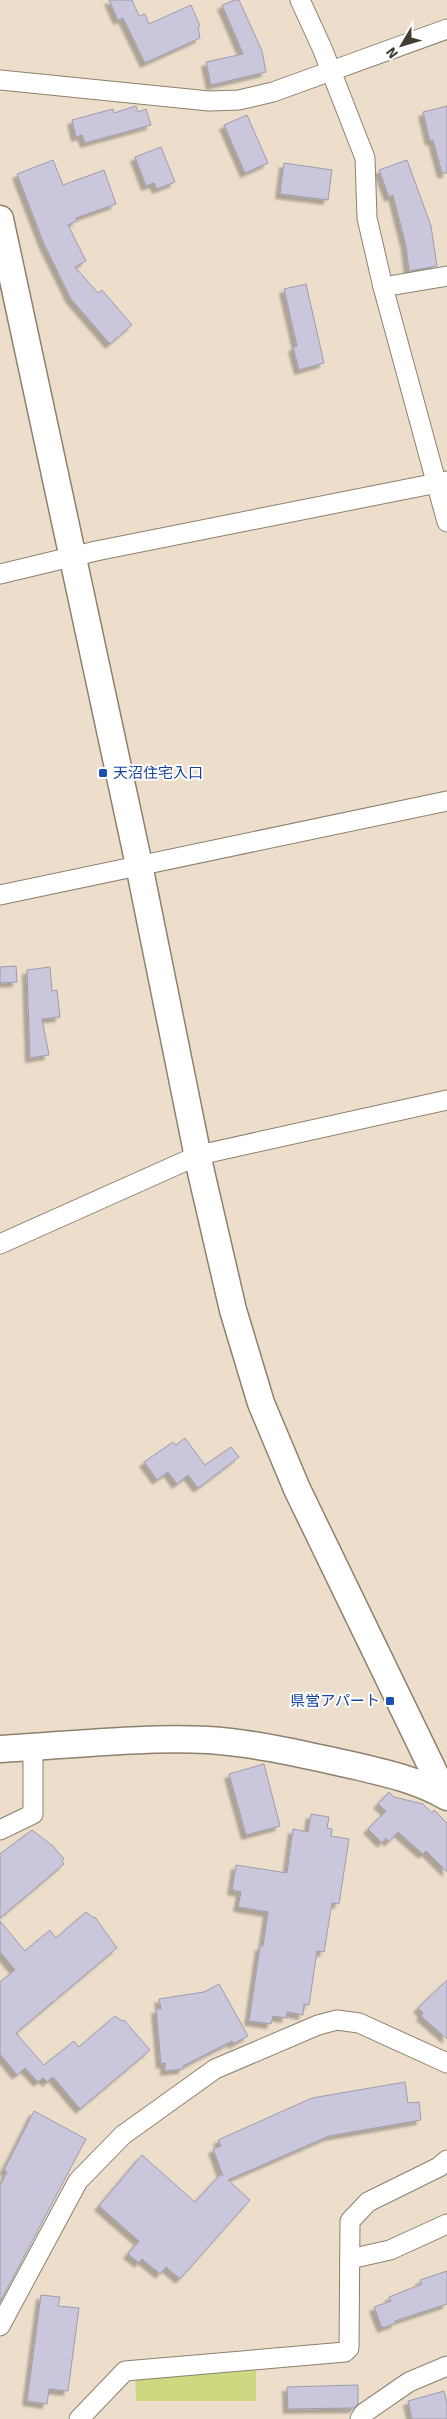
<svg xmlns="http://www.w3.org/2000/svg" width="447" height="2419" viewBox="0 0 447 2419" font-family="Signika,'Noto Sans JP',sans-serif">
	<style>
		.green { fill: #cdd880 }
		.building { fill: #cac6dc; stroke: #9e9baf; filter: url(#shadow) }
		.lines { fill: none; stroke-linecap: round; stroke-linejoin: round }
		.street-casing { stroke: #8c806e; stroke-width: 21 }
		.secondary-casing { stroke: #8c806e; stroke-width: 29 }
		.street { stroke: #fff; stroke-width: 19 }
		.secondary { stroke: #fff; stroke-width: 26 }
		.transit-dot { fill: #1a4fb4; stroke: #fff; stroke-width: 2 }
		.labels { text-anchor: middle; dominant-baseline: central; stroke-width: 4; stroke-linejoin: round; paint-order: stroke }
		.transit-label { font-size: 15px; fill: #164399; stroke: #fff; text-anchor: start }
	</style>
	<defs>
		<filter id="shadow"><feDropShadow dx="-4.5" dy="4.5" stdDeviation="1" flood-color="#0004"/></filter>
	</defs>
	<rect width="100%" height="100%" fill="#ecdecb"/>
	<!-- green -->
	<polygon class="green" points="256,2366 256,2401 136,2401 135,2371"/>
	<!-- building -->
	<g class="building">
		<polygon points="109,0 132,0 139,16 145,14 149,24 191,5 200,26 198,27 200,38 145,63 123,18 118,20"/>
		<polygon points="235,0 239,0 262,51 266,72 211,85 206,62 243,54 222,5"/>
		<polygon points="136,106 138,112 146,109 151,125 85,143 82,135 76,137 72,120 113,109 114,113"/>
		<polygon points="447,106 447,173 442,173 433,140 430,141 423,112"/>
		<polygon points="247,115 268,163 245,173 224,125"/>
		<polygon points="161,147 175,182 157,189 154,183 146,186 135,157"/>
		<polygon points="53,160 63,185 104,170 116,204 76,218 77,221 68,225 86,261 75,267 98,293 102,290 132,325 110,344 71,299 44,244 17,174"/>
		<polygon points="407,160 431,226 437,266 409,271 406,246 393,195 389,197 379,170"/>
		<polygon points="284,163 332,170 328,200 280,194"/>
		<polygon points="306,284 324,363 299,370 293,347 297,346 284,289"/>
		<polygon points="16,966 17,982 0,983 0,967"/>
		<polygon points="50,967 52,991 57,990 60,1017 42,1019 49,1055 30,1058 27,970"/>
		<polygon points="185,1438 205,1465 231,1447 239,1457 198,1488 188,1475 177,1484 168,1472 157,1480 144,1462 173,1442 176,1445"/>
		<polygon points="264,1764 280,1826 246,1835 229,1774"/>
		<polygon points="389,1792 394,1797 423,1804 432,1813 434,1810 447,1823 447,1872 426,1851 423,1854 398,1832 389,1842 386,1838 382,1843 368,1829 386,1811 378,1804"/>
		<polygon points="311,1814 329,1817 327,1828 332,1829 331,1836 349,1839 339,1904 332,1903 324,1952 317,1951 309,2005 304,2004 303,2015 287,2012 286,2018 273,2016 271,2024 249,2021 260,1946 263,1946 268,1912 238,1907 241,1892 232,1890 236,1865 287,1873 293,1829 308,1832"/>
		<polygon points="32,1830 53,1846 64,1859 62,1861 64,1864 0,1918 0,1854"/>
		<polygon points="86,1912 94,1918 95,1917 117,1948 16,2033 44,2065 74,2041 79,2047 115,2016 122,2021 124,2020 150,2050 80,2109 53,2077 47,2082 43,2078 38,2082 25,2068 17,2075 0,2054 0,1982 15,1970 0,1952 0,1921 25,1951 50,1930 56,1938"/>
		<polygon points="447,1980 447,2039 421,2016 423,2013 418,2008"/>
		<polygon points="219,1984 248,2036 233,2044 232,2041 183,2066 183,2069 165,2071 165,2063 161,2064 156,2009 161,2009 159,1999 204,1992"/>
		<polygon points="405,2082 408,2103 419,2102 421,2120 329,2136 228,2180 250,2200 180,2279 166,2267 160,2274 142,2259 139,2263 128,2254 139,2241 99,2206 142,2155 195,2202 221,2174 223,2176 213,2149 221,2146 218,2140 312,2098"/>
		<polygon points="34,2111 86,2139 0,2302 0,2186 7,2172 4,2170"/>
		<polygon points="447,2271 447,2304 395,2321 396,2323 382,2328 374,2307 391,2301 389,2297 422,2284 420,2280"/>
		<polygon points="41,2295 60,2297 58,2306 79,2308 68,2391 49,2389 47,2404 27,2401"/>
		<polygon points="358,2385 358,2404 354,2408 288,2409 287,2387"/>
		<polygon points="444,2391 447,2403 447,2419 412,2419 408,2401"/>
	</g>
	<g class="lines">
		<!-- street casing -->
		<g class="street-casing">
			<g id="street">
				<polyline points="300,0 322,48 365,158 367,218 383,287 447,522"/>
				<polyline points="0,80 209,101 239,100 273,92 447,29"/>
				<polyline points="383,287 447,276"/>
				<polyline points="0,574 96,551 447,481"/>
				<polyline points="0,895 447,801"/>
				<polyline points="0,1244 199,1155 447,1100"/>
				<polyline points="0,1830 33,1814 33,1747"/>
				<polyline points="350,2259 390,2250 447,2224"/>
				<polyline points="0,2326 78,2181 123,2135 215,2069 318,2025 337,2020 359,2023 447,2063"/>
				<polyline points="79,2419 125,2371 345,2352 349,2348 350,2221 368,2202 439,2167 447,2160"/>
				<polyline points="360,2419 364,2413 409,2382 447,2366"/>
			</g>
		</g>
		<!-- secondary casing -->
		<g class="secondary-casing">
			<g id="secondary">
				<polyline points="0,219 139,865 201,1172 233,1310 261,1403 297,1489 436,1776 431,1788"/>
				<path d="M0,1749C69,1745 139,1737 208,1740C255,1743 301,1754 347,1764C381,1772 416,1779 447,1797"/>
			</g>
		</g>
		<!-- street -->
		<use href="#street" class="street"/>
		<!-- secondary -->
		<use href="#secondary" class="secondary"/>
	</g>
	<!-- markers -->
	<g class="transit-dot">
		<rect x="98" y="768" width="10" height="10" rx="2.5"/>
		<rect x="385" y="1696" width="10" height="10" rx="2.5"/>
	</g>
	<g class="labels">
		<!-- transit labels -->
		<g class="transit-label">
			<text x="113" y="773">天沼住宅入口</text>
			<text x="380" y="1701" text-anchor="end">県営アパート</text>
		</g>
	</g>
	<!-- north arrow -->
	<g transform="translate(402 45) rotate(232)" stroke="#ffffff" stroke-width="4" paint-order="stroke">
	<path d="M0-4L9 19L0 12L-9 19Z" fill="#423c34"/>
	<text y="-8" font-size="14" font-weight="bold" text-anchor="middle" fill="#423c34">N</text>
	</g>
</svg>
